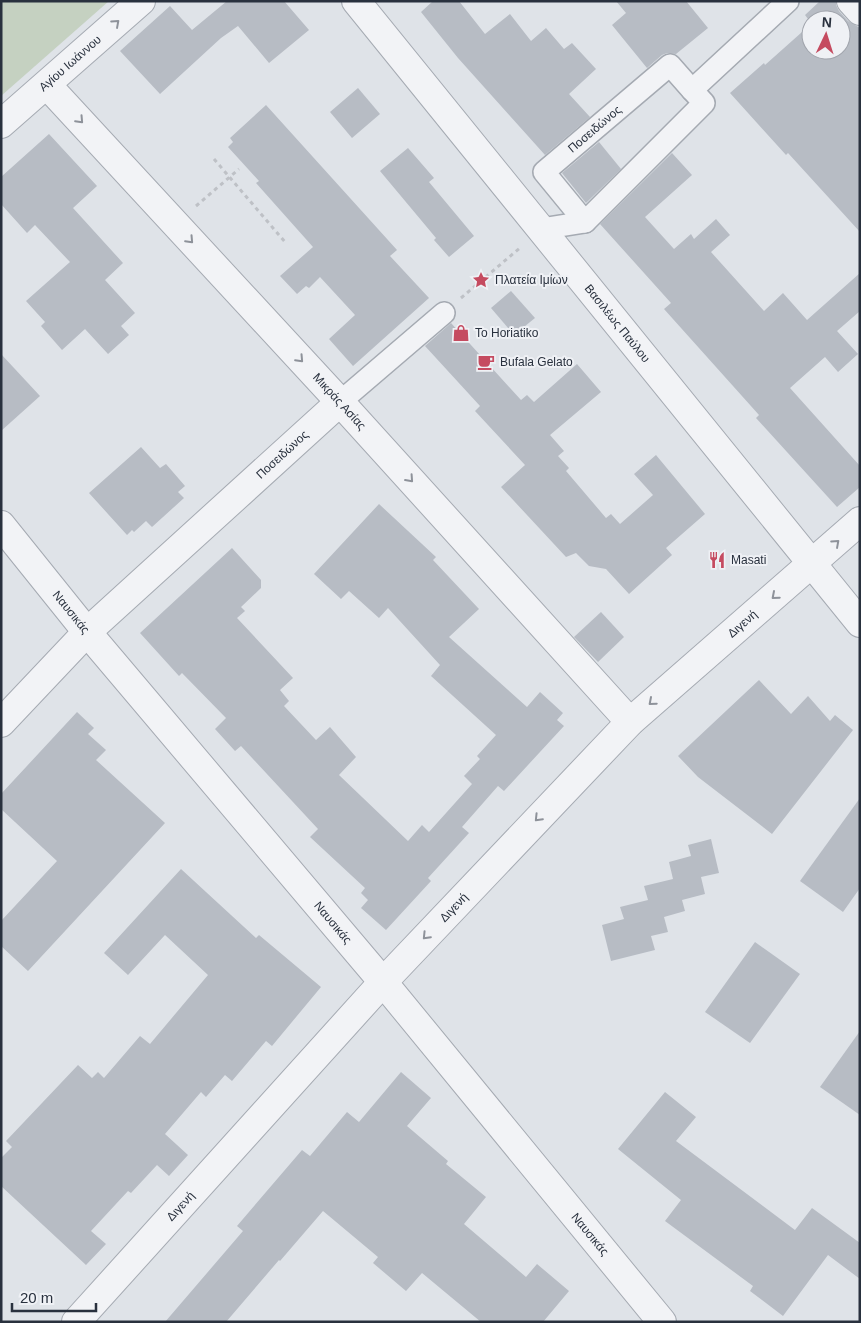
<svg xmlns="http://www.w3.org/2000/svg" width="861" height="1323" viewBox="0 0 861 1323" font-family="Arial,sans-serif">
	<style>
		.green { fill: #c5d1c1 }
		.building { fill: #b7bcc4 }
		.lines { fill: none; stroke-linecap: round; stroke-linejoin: round }
		.pedestrian-casing { stroke: #a5aab2; stroke-width: 24 }
		.minor-casing { stroke: #a5aab2; stroke-width: 30 }
		.tertiary-casing { stroke: #a5aab2; stroke-width: 30 }
		.path { stroke: #bec1c6; stroke-width: 3; stroke-dasharray: 4 4; stroke-linecap: butt }
		.pedestrian { stroke: #f2f3f6; stroke-width: 21 }
		.minor { stroke: #f2f3f6; stroke-width: 28 }
		.tertiary { stroke: #f2f3f6; stroke-width: 28 }
		.oneway { stroke: #8e929a }
		.labels { text-anchor: middle; dominant-baseline: central; stroke-width: 4; stroke-linejoin: round; paint-order: stroke }
		.street-label { font-size: 12px; fill: #29313e; stroke: #eff1f5 }
		.poi-label { font-size: 12px; fill: #29313e; stroke: #eff1f5; text-anchor: start }
	</style>
	<rect width="100%" height="100%" fill="#dfe3e8"/>
	<!-- green -->
	<polygon class="green" points="1,1 109,1 1,96"/>
	<!-- building -->
	<g class="building">
		<polygon points="227,1 284,1 309,30 269,63 238,26 221,38 160,94 120,51 170,6 192,30"/>
		<polygon points="433,1 459,1 485,34 510,14 531,41 546,28 564,49 572,43 596,69 569,94 590,117 545,155 458,58 421,12"/>
		<polygon points="616,1 686,1 708,28 676,54 667,53 662,55 647,68 612,25 626,13"/>
		<polygon points="820,1 836,1 836,5 839,11 848,21 860,28 860,232 788,153 786,155 730,93 764,63 765,65 811,24 811,50 841,50 841,20 811,20 811,23 805,15"/>
		<polygon points="358,88 380,114 352,138 330,112"/>
		<polygon points="266,105 397,250 390,256 429,298 353,366 329,339 355,315 320,277 309,288 306,286 297,294 280,276 313,247 256,183 259,181 228,147 233,142 230,138"/>
		<polygon points="49,134 97,186 73,208 123,263 105,280 135,313 121,326 129,335 108,354 85,329 62,350 41,326 45,322 26,301 70,262 35,225 27,233 1,204 1,177"/>
		<polygon points="599,142 621,169 586,203 562,173"/>
		<polygon points="408,148 434,178 429,182 474,236 449,257 434,240 436,238 380,171"/>
		<polygon points="672,153 692,175 645,217 674,249 691,234 694,239 716,219 730,235 711,252 764,311 783,293 807,320 860,273 860,311 837,331 858,354 838,372 825,357 790,388 860,466 860,487 837,507 756,418 759,415 664,309 671,303 600,224"/>
		<polygon points="511,291 535,318 514,335 491,308"/>
		<polygon points="451,323 521,400 527,395 534,402 577,364 601,392 550,435 564,451 558,456 569,468 566,471 606,518 611,514 620,524 653,495 634,474 656,455 705,514 666,548 672,555 629,594 606,569 589,566 576,553 566,557 501,487 525,465 475,411 480,406 425,346"/>
		<polygon points="1,354 40,396 1,431"/>
		<polygon points="141,447 160,468 166,464 185,486 178,492 184,498 152,527 146,521 134,532 132,530 127,535 89,493"/>
		<polygon points="379,504 436,557 433,560 479,609 449,637 527,707 540,692 563,713 557,720 564,726 504,791 498,786 462,827 469,833 428,878 431,881 386,930 361,908 368,900 361,893 365,888 310,837 318,829 241,746 235,751 215,729 226,718 182,673 179,676 140,633 232,548 261,580 261,588 241,607 245,611 237,618 293,678 280,690 289,701 284,706 316,740 330,727 356,757 339,775 408,841 422,825 429,832 472,784 464,776 480,759 477,756 496,735 431,676 440,665 388,608 379,618 349,591 341,599 314,574"/>
		<polygon points="601,612 624,637 598,662 574,637"/>
		<polygon points="759,680 791,714 808,696 830,721 835,715 853,730 772,834 698,777 678,756"/>
		<polygon points="77,712 94,728 88,734 106,750 96,760 165,823 28,971 1,946 1,921 57,861 1,809 1,794"/>
		<polygon points="860,798 860,888 843,912 800,881"/>
		<polygon points="711,839 719,873 701,877 705,894 682,900 685,911 664,917 668,932 651,936 655,950 611,961 602,925 624,919 620,907 648,900 644,886 673,879 669,862 691,856 688,845"/>
		<polygon points="181,869 256,938 259,935 321,987 272,1046 266,1041 232,1081 225,1075 206,1097 201,1092 165,1134 188,1155 169,1176 157,1165 131,1193 128,1191 91,1231 106,1244 86,1265 1,1186 1,1158 12,1147 6,1141 78,1065 92,1078 98,1072 104,1078 140,1036 150,1044 208,975 165,935 128,975 104,953"/>
		<polygon points="755,942 800,974 750,1043 705,1012"/>
		<polygon points="860,1031 860,1115 820,1087"/>
		<polygon points="401,1072 431,1098 407,1126 448,1161 446,1164 486,1197 464,1224 526,1277 537,1264 569,1291 543,1322 481,1322 422,1273 406,1291 373,1263 378,1257 323,1211 280,1261 279,1260 226,1322 165,1322 243,1231 237,1226 302,1150 310,1156 347,1112 359,1122"/>
		<polygon points="665,1092 696,1117 676,1141 795,1230 812,1208 860,1243 860,1279 828,1255 783,1316 750,1291 753,1286 665,1221 681,1200 618,1149"/>
	</g>
	<g class="lines">
		<!-- pedestrian casing -->
		<g class="pedestrian-casing">
			<g id="pedestrian">
				<path id="s1" d="M585,222L544,172L670,65L692,90"/>
				<polyline points="541,229 585,222 704,103 692,90 788,1"/>
				<polyline points="340,402 444,313"/>
			</g>
		</g>
		<!-- minor casing -->
		<g class="minor-casing">
			<g id="minor">
				<polyline points="851,1 860,11"/>
				<path id="s2" d="M47,85L340,402L630,722"/>
				<path id="s3" d="M1,525L87,632L383,982L662,1322"/>
				<path id="s4" d="M1,723L87,632L340,402"/>
				<path id="s5" d="M76,1322L383,982L630,722L860,521"/>
			</g>
		</g>
		<!-- tertiary casing -->
		<g class="tertiary-casing">
			<g id="tertiary">
				<path id="s6" d="M356,1L860,623"/>
				<path id="s7" d="M1,124L141,1"/>
			</g>
		</g>
		<!-- path -->
		<g class="path">
			<polyline points="214,159 285,242"/>
			<polyline points="196,206 239,169"/>
			<polyline points="461,298 521,247"/>
		</g>
		<!-- pedestrian -->
		<use href="#pedestrian" class="pedestrian"/>
		<!-- minor -->
		<use href="#minor" class="minor"/>
		<!-- tertiary -->
		<use href="#tertiary" class="tertiary"/>
	</g>
	<!-- one-way arrows -->
	<defs><path id="oneway-chevron" d="M-2-3.5L2.5 0L-2 3.5" fill="none" stroke-width="1.6" stroke-linecap="round" stroke-linejoin="round" transform="scale(1.25)"/></defs>
	<g class="oneway">
		<use href="#oneway-chevron" transform="translate(116 23) rotate(-42)"/>
		<use href="#oneway-chevron" transform="translate(80 120) rotate(47)"/>
		<use href="#oneway-chevron" transform="translate(190 240) rotate(47)"/>
		<use href="#oneway-chevron" transform="translate(300 359) rotate(47)"/>
		<use href="#oneway-chevron" transform="translate(410 479) rotate(48)"/>
		<use href="#oneway-chevron" transform="translate(836 543) rotate(-42)"/>
		<use href="#oneway-chevron" transform="translate(775 596) rotate(139)"/>
		<use href="#oneway-chevron" transform="translate(652 702) rotate(139)"/>
		<use href="#oneway-chevron" transform="translate(538 818) rotate(134)"/>
		<use href="#oneway-chevron" transform="translate(426 936) rotate(134)"/>
	</g>
	<!-- icons -->
	<defs>
		<g id="sight-bare" transform="scale(1.35)"><path d="M0-6L1.8-2.2L6-1.7L2.9 1.2L3.7 5.4L0 3.3L-3.7 5.4L-2.9 1.2L-6-1.7L-1.8-2.2Z" fill="#c54b60" stroke="#eff1f5" stroke-width="2.5" paint-order="stroke"/></g>
		<g id="shop-bare" transform="scale(1.35)"><path d="M-5-2.5h2.3a2.7 3.5 0 0 1 5.4 0H5L5.5 6h-11ZM-1.5-2.5h3a1.5 2.3 0 0 0-3 0Z" fill="#c54b60" stroke="#eff1f5" stroke-width="2.5" paint-order="stroke"/></g>
		<g id="cafe-bare" transform="scale(1.35)"><path d="M-5.5-4.5H6V0H3Q3 3.5 0 3.5H-2.5Q-5.5 3.5-5.5 0ZM3-3.2v2h1.7v-2ZM-6 4.5H4V6H-6Z" fill="#c54b60" stroke="#eff1f5" stroke-width="2.5" paint-order="stroke"/></g>
		<g id="restaurant-bare" transform="scale(1.35)"><path d="M-5-6h1v4h1v-4h1v4h1v-4h1v5L-1.5 .5V6h-2V.5L-5-1ZM5-6V6H3V1.5H1.5Q1.5-4 5-6Z" fill="#c54b60" stroke="#eff1f5" stroke-width="2.5" paint-order="stroke"/></g>
	</defs>
	<g fill-rule="evenodd">
		<use href="#sight-bare" x="481" y="280"/>
		<use href="#shop-bare" x="461" y="333"/>
		<use href="#cafe-bare" x="486" y="362"/>
		<use href="#restaurant-bare" x="717" y="560"/>
	</g>
	<g class="labels">
		<!-- street labels -->
		<g class="street-label">
			<text stroke="none"><textPath href="#s7" startOffset="92">Αγίου Ιωάννου</textPath></text>
			<text stroke="none"><textPath href="#s1" startOffset="131">Ποσειδώνος</textPath></text>
			<text stroke="none"><textPath href="#s6" startOffset="415">Βασιλέως Παύλου</textPath></text>
			<text stroke="none"><textPath href="#s2" startOffset="431">Μικράς Ασίας</textPath></text>
			<text stroke="none"><textPath href="#s4" startOffset="389">Ποσειδώνος</textPath></text>
			<text stroke="none"><textPath href="#s3" startOffset="112">Ναυσικάς</textPath></text>
			<text stroke="none"><textPath href="#s5" startOffset="966">Διγενή</textPath></text>
			<text stroke="none"><textPath href="#s5" startOffset="561">Διγενή</textPath></text>
			<text stroke="none"><textPath href="#s3" startOffset="518">Ναυσικάς</textPath></text>
			<text stroke="none"><textPath href="#s5" startOffset="156">Διγενή</textPath></text>
			<text stroke="none"><textPath href="#s3" startOffset="922">Ναυσικάς</textPath></text>
		</g>
		<!-- poi labels -->
		<g class="poi-label">
			<text x="495" y="280">Πλατεία Ιμίων</text>
			<text x="475" y="333">To Horiatiko</text>
			<text x="500" y="362">Bufala Gelato</text>
			<text x="731" y="560">Masati</text>
		</g>
	</g>
	<!-- border -->
	<rect width="861" height="1323" fill="none" stroke="#29313e" stroke-width="5"/>
	<!-- north arrow -->
	<g transform="translate(826 35) rotate(4)"><circle r="24" fill="#eff1f5" stroke="#a0a4ac"/>
	<path d="M0-4L9 19L0 12L-9 19Z" fill="#c54b60"/>
	<text y="-8" font-size="14" font-weight="bold" text-anchor="middle" fill="#29313e">N</text>
	</g>
	<!-- scale -->
	<path d="M12 1303v8h84v-8" fill="none" stroke="#29313e" stroke-width="2.5"/>
	<text x="20" y="1303" font-size="15" fill="#29313e" stroke="#eff1f5" stroke-width="4" paint-order="stroke">20 m</text>
</svg>
